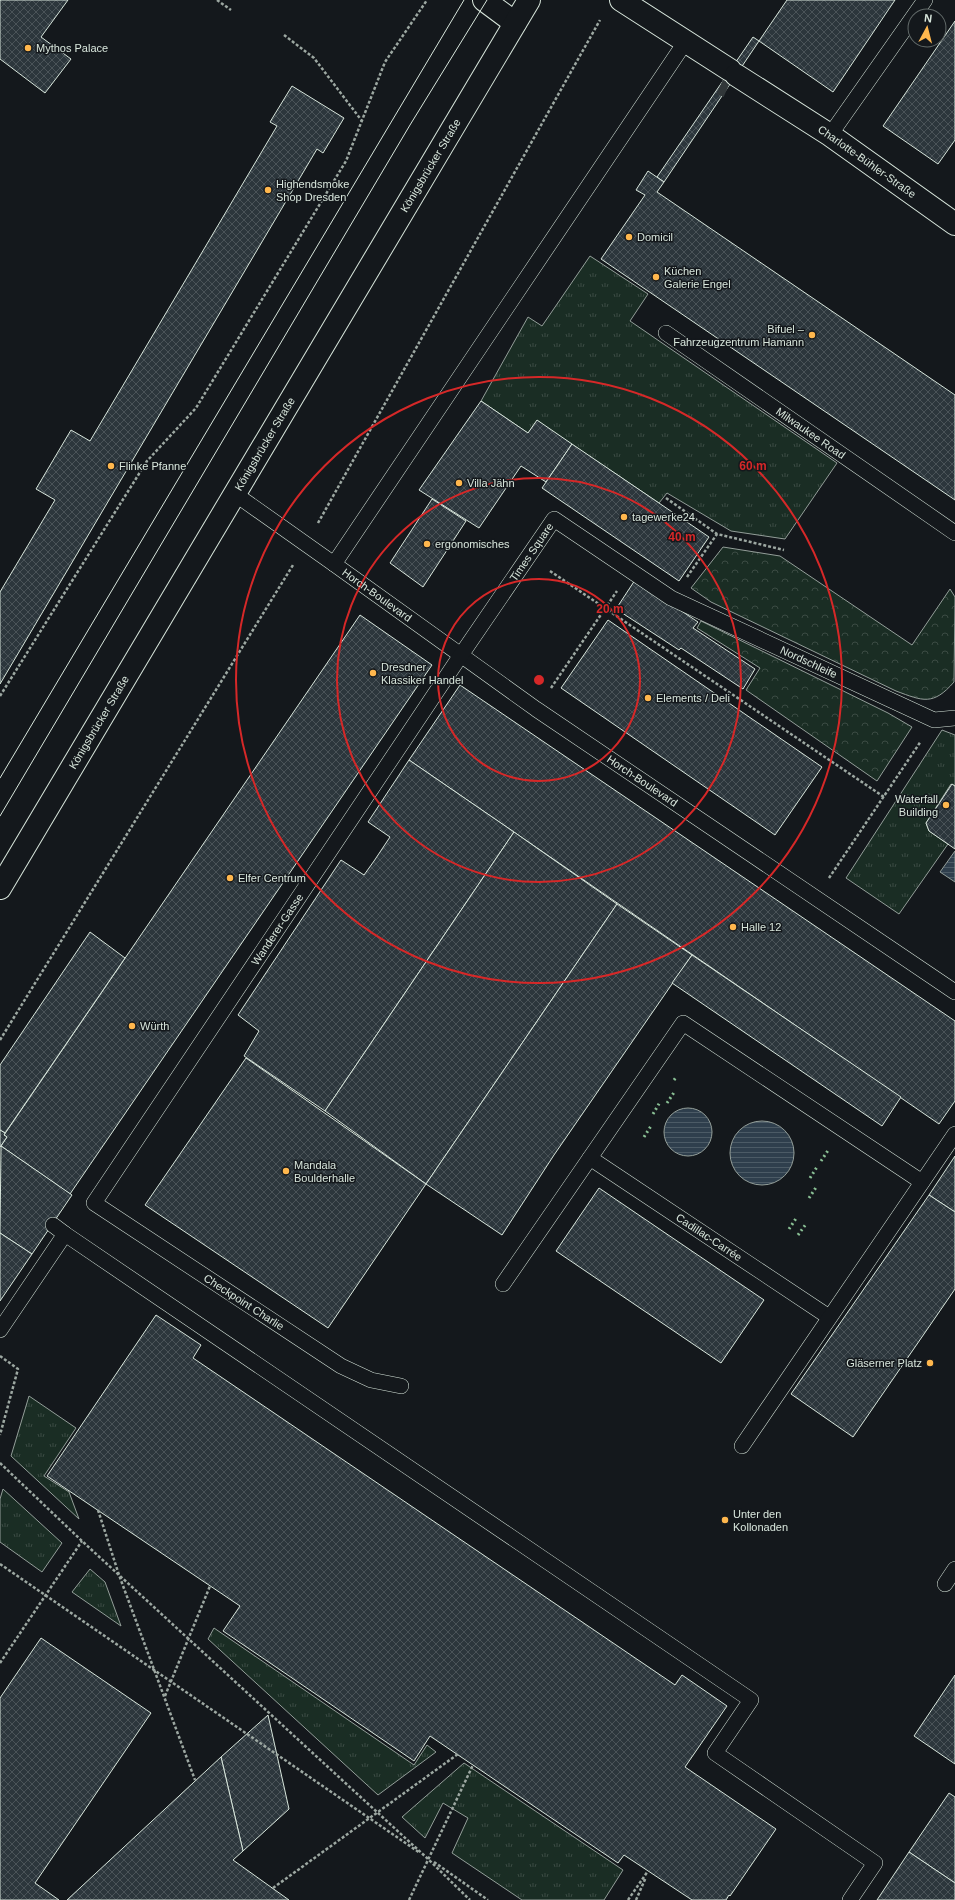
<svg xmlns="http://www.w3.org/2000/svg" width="955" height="1900" viewBox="0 0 955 1900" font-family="Arial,sans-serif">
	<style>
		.grass { fill: url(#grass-tufts); stroke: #939e99 }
		.forest { fill: url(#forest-crowns); stroke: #939e99 }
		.water { fill: url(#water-rules); stroke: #939e99 }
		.building { fill: url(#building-cross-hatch); stroke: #d8e6dc }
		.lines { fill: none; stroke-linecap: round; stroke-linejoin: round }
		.minor-tunnel { stroke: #313739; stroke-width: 22; stroke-dasharray: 22 11; stroke-linecap: butt }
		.service-casing { stroke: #d8e6dc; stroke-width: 16 }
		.minor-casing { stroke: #d8e6dc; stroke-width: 24 }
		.primary-casing { stroke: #d8e6dc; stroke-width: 24 }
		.path { stroke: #9da8a2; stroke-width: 2.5; stroke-dasharray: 3 2; stroke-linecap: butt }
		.service { stroke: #14181c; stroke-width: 15 }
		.minor { stroke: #14181c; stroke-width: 22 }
		.primary { stroke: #14181c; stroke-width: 22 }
		.tram { stroke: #d8e6dc; stroke-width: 1 }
		.hedge { stroke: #8ac095; stroke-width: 3; stroke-dasharray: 2 3; stroke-linecap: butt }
		.ring { fill: none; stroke: #d62828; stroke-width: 2 }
		.poi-dot { fill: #ffb74d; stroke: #14181c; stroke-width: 1.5 }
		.labels { text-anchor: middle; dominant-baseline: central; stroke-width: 3; stroke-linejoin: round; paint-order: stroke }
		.poi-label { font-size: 11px; fill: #d8e6dc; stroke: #14181c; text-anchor: start }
		.street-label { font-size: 11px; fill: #d8e6dc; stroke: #14181c }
		.centre { fill: #d62828; stroke: #14181c; stroke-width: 2 }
		.ring-label { font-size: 12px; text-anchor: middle; font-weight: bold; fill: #d62828; stroke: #14181c; stroke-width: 3; stroke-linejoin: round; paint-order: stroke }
	</style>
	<defs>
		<pattern id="grass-tufts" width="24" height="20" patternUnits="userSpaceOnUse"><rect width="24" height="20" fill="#1a2d24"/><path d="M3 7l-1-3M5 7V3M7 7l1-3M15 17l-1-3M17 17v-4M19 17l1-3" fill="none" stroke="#3b4b43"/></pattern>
		<pattern id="forest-crowns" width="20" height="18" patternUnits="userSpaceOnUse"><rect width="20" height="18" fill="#1a2d24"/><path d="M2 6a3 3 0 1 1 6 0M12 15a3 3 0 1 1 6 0" fill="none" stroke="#3b4b43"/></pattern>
		<pattern id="water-rules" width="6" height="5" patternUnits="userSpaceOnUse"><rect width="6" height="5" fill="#2f3f4d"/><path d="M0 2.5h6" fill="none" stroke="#4c5b66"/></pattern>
		<pattern id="building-cross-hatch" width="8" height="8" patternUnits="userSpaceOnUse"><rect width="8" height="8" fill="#2c363c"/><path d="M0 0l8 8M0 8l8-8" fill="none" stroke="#4a5358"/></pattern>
	</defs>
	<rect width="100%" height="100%" fill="#14181c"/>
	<!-- grass -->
	<g class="grass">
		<polygon points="590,256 648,294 630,321 837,463 785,539 731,531 667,493 659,503 537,421 528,433 481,401 528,317 542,326"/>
		<polygon points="942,730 955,735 955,786 951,784 926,823 929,831 948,844 899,914 846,878"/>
		<polygon points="29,1396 76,1428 44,1476 69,1492 79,1519 11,1456"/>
		<polygon points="3,1489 62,1543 42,1572 0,1542 0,1499"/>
		<polygon points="90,1569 105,1582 121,1626 72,1592"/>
		<polygon points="214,1628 414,1765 427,1745 436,1752 378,1795 208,1639"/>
		<polygon points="464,1763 623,1870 604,1900 522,1900 452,1853 468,1818 443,1803 425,1838 402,1817"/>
	</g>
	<!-- forest -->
	<g class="forest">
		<path d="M723,547L780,556L912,645L950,589L955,597L954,682C933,706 923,701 896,691L711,602L691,588Z"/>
		<polygon points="701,621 888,713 912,727 877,781 746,690 760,668 697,628"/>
	</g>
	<!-- water -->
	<g class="water">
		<polygon points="955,851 955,882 940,872"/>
		<circle cx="688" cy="1132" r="24"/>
		<circle cx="762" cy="1153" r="32"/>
	</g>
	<!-- building -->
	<g class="building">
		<polygon points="0,0 68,0 41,37 71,59 45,93 0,59"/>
		<polygon points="787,0 895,0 833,92 759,41"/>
		<polygon points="955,21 955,140 938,164 883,126"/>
		<polygon points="753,37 759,41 664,182 657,177"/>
		<polygon points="292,86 344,118 323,153 317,149 0,684 0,592 55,500 36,489 71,430 90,441 277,126 270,122"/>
		<polygon points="648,171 664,182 657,192 955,395 955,500 601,259 645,195 636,190"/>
		<polygon points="481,401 528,433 537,420 572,444 546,482 521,466 479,528 419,490"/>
		<polygon points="572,444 709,537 679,581 542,488"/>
		<polygon points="432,499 466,521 423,587 390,563"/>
		<polygon points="635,580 698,622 693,628 755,669 743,689 681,648 679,650 616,609"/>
		<polygon points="360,615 432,665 70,1194 1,1146 7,1137 4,1135"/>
		<polygon points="608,620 822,767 775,835 561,688"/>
		<polygon points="460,685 955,1021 955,1101 939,1124 409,760"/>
		<polygon points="409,760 514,832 325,1111 244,1056 259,1031 238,1015 341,860 364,875 374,861 390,837 368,822"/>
		<polygon points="952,784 955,786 955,849 929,831 926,823"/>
		<polygon points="514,832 617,904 426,1184 325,1111"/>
		<polygon points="617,904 692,955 554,1155 502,1235 426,1184"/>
		<polygon points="90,932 125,958 5,1133 0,1130 0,1065"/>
		<polygon points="692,955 901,1097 882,1126 672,983"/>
		<polygon points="246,1058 426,1184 328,1328 145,1205"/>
		<polygon points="0,1130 5,1133 4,1135 7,1137 0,1147"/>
		<polygon points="1,1146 72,1195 32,1254 0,1233"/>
		<polygon points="955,1156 955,1212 929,1195"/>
		<polygon points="599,1188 764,1300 721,1363 556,1251"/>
		<polygon points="929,1195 955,1212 955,1289 853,1437 791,1394"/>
		<polygon points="0,1233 32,1254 0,1301"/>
		<polygon points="156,1315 201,1345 193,1358 675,1685 682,1675 727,1706 685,1767 776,1829 730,1896 729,1895 726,1900 692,1900 624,1855 618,1863 430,1736 414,1761 223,1631 240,1606 47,1476"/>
		<polygon points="41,1638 151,1713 35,1883 59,1900 0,1900 0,1698"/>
		<polygon points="955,1675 955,1764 914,1736"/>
		<polygon points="268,1715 289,1809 243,1851 221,1757"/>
		<polygon points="221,1757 243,1851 233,1860 289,1900 67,1900"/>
		<polygon points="949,1793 955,1797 955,1883 909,1852"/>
		<polygon points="909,1852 955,1883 955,1900 877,1900"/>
	</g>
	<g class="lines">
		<!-- minor-tunnel -->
		<polyline class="minor-tunnel" points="721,84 728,87"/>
		<!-- service casing -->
		<g class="service-casing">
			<g id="service">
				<polyline points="830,135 925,0"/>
				<path id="s1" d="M666,333L955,533"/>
				<polyline points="235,494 334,564 686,41"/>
				<path id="s2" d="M334,564L536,709L955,992"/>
				<path id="s3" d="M590,1158L829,1317"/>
				<polyline points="53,1225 65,1234"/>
				<polyline points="503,1284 683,1023 922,1182"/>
				<polyline points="0,1330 65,1234 751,1700 715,1753 875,1863 850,1900"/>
				<path id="s4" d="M401,1386L371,1380L341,1366L94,1203L461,655L554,519L671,598L934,720L955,718"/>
				<polyline points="742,1446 955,1134"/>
				<polyline points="945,1584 955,1569"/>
			</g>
		</g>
		<!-- minor casing -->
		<g class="minor-casing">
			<g id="minor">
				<polyline points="484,0 515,23"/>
				<polyline points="621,0 730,70"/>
				<path id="s5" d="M736,75L830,135L955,224"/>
			</g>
		</g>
		<!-- primary casing -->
		<g class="primary-casing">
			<g id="primary">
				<path id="s6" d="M0,888L529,0"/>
			</g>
		</g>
		<!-- path -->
		<g class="path">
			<polyline points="217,0 231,10"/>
			<polyline points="284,35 314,58 362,121"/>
			<polyline points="666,498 717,534 784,550"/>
			<polyline points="318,523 600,20"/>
			<polyline points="550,571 884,797"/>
			<polyline points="687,577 717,534"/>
			<polyline points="551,688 617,591"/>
			<polyline points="0,696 147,461 196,408 346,161 385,62 427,0"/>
			<polyline points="829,878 921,741"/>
			<polyline points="0,1040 293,565"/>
			<polyline points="0,1356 18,1369 0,1435"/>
			<polyline points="0,1463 82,1541 427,1858 470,1900"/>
			<polyline points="98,1510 119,1575 195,1780"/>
			<polyline points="0,1564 420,1853"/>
			<polyline points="0,1663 82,1541"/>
			<polyline points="165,1696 210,1586"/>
			<polyline points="434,1862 488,1900"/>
			<polyline points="273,1888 458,1754"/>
			<polyline points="409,1900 473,1765"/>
			<polyline points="628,1900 648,1871"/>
			<polyline points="636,1900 646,1877"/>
		</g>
		<!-- service -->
		<use href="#service" class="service"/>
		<!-- minor -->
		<use href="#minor" class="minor"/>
		<!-- primary -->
		<use href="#primary" class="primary"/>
		<!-- tram -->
		<g class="tram">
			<polyline points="0,778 464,0"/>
			<polyline points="0,816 410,125 487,0"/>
		</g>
		<!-- hedge -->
		<g class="hedge">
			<polyline points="674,1080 677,1076"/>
			<polyline points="667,1103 675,1091"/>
			<polyline points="653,1114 660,1102"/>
			<polyline points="644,1137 651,1126"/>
			<polyline points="821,1161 829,1149"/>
			<polyline points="810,1178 817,1167"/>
			<polyline points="809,1198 817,1186"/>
			<polyline points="789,1229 797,1217"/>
			<polyline points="798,1235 806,1224"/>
		</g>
	</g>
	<!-- distance rings -->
	<g class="ring">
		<circle cx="539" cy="680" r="101"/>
		<circle cx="539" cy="680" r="202"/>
		<circle cx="539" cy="680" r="303"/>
	</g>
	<!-- markers -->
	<g class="poi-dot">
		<circle cx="28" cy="48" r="4"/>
		<circle cx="268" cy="190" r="4"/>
		<circle cx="629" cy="237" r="4"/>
		<circle cx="656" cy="277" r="4"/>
		<circle cx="812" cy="335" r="4"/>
		<circle cx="111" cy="466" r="4"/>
		<circle cx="459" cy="483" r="4"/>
		<circle cx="624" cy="517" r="4"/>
		<circle cx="427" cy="544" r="4"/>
		<circle cx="373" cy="673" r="4"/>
		<circle cx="648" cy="698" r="4"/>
		<circle cx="946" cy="805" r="4"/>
		<circle cx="230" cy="878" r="4"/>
		<circle cx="733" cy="927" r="4"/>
		<circle cx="132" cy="1026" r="4"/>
		<circle cx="286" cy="1171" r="4"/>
		<circle cx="930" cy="1363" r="4"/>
		<circle cx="725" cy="1520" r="4"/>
	</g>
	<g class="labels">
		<!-- poi labels -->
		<g class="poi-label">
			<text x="36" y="48">Mythos Palace</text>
			<text x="276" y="184">Highendsmoke<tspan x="276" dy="13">Shop Dresden</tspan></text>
			<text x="637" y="237">Domicil</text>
			<text x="664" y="271">Küchen<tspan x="664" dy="13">Galerie Engel</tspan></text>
			<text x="804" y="329" text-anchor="end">Bifuel –<tspan x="804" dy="13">Fahrzeugzentrum Hamann</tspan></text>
			<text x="119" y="466">Flinke Pfanne</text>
			<text x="467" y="483">Villa Jähn</text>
			<text x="632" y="517">tagewerke24</text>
			<text x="435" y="544">ergonomisches</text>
			<text x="381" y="667">Dresdner<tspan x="381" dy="13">Klassiker Handel</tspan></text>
			<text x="656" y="698">Elements / Deli</text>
			<text x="938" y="799" text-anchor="end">Waterfall<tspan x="938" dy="13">Building</tspan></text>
			<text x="238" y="878">Elfer Centrum</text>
			<text x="741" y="927">Halle 12</text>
			<text x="140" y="1026">Würth</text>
			<text x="294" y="1165">Mandala<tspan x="294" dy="13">Boulderhalle</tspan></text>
			<text x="922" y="1363" text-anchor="end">Gläserner Platz</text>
			<text x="733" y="1514">Unter den<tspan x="733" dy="13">Kollonaden</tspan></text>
		</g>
		<!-- street labels -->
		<g class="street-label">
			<text stroke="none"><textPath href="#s5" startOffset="157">Charlotte-Bühler-Straße</textPath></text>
			<text stroke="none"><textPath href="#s6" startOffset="841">Königsbrücker Straße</textPath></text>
			<text stroke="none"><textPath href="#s1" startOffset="176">Milwaukee Road</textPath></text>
			<text stroke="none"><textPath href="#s6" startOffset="517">Königsbrücker Straße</textPath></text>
			<text stroke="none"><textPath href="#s4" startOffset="1144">Times Square</textPath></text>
			<text stroke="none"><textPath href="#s2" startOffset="53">Horch-Boulevard</textPath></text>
			<text stroke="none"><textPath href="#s4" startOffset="1477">Nordschleife</textPath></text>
			<text stroke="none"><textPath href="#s6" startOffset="193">Königsbrücker Straße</textPath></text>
			<text stroke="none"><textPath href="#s2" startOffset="377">Horch-Boulevard</textPath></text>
			<text stroke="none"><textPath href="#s4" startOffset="689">Wanderer-Gasse</textPath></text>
			<text stroke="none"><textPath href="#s3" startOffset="143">Cadillac-Carrée</textPath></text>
			<text transform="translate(244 1302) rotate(33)">Checkpoint Charlie</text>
		</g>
	</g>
	<circle cx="539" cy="680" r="6" class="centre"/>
	<g class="ring-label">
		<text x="753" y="470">60 m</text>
		<text x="682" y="541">40 m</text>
		<text x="610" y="613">20 m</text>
	</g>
	<!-- north arrow -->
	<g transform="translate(927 28) rotate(7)"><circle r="19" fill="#14181c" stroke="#626a69"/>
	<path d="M0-3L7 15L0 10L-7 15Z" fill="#ffb74d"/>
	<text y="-6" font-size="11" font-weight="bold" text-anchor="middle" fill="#d8e6dc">N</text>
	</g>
</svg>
